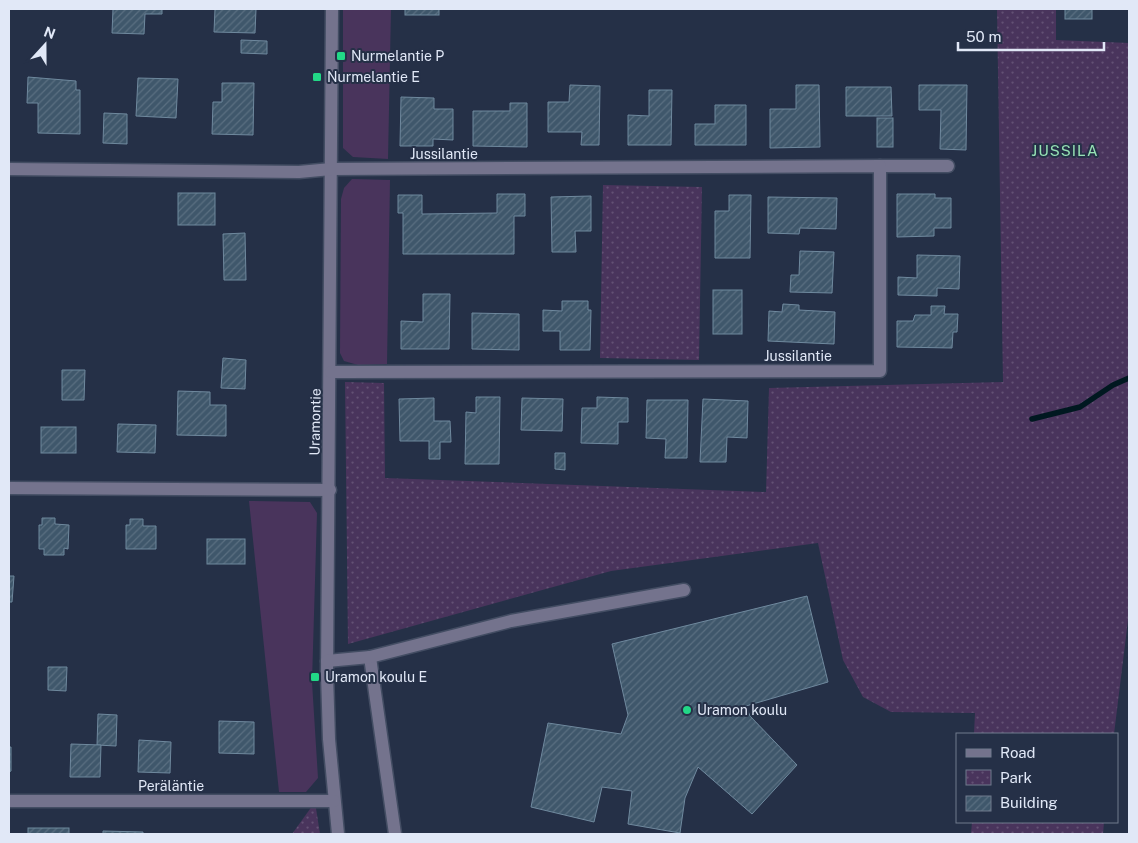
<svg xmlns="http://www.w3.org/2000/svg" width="1138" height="843" viewBox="0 0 1138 843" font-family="'Public Sans',sans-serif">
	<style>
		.green { fill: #49345c }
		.park { fill: url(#park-dots) }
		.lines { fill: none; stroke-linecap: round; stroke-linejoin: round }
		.stream { stroke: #001820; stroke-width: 5.5 }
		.building { fill: url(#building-hatch); stroke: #6f899e }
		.minor-casing { stroke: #434d63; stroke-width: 15 }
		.minor { stroke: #74738d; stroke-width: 12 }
		.poi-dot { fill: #22d887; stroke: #253047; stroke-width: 2 }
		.labels { text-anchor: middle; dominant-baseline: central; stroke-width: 4; stroke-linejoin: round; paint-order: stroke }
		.poi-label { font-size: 14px; fill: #e1e8f7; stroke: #253047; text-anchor: start }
		.street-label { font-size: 14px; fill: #e1e8f7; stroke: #253047 }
		.neighbourhood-label { font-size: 15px; letter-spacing: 1px; fill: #97e3b5; stroke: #253047 }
	</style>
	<defs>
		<pattern id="park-dots" width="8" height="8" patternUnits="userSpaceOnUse" patternTransform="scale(1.25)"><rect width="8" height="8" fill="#49345c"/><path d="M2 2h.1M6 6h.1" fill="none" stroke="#635174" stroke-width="1.8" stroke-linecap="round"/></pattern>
		<pattern id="building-hatch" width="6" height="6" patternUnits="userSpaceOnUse" patternTransform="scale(1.25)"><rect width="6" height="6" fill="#3f576b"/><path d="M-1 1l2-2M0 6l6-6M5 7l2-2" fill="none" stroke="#5a6f81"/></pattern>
	</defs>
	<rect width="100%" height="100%" fill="#253047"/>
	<!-- green -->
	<g class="green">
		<polygon points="343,9 391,9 388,159 353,157 343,148"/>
		<polygon points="352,179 390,180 387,364 358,365 344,361 340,353 341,199 344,188"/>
		<polygon points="249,501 310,502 317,513 312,682 318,778 306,792 279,792"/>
	</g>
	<!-- park -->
	<g class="park">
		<polygon points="997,9 1056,9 1056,40 1129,43 1129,612 1114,734 974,734 975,713 891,712 863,697 843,660 818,543 611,571 348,644 345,382 384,383 385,478 766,492 769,388 1003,382"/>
		<polygon points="603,185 702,187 699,360 600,358"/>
		<polygon points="315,802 320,834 292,834"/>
		<polygon points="972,822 1104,822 1103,834 971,834"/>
	</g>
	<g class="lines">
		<!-- stream -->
		<polyline class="stream" points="1032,419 1080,407 1113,385 1129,378"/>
	</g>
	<!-- building -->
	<g class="building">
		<polygon points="113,9 162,9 162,14 145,14 144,34 112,33"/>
		<polygon points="215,9 256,9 255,33 214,32"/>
		<rect x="405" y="9" width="34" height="6"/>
		<rect x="1065" y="9" width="27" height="10"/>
		<polygon points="241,40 267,41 267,54 241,53"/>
		<polygon points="28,77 76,81 76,90 80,90 80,134 38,133 38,103 27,103"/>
		<polygon points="138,78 178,79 176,118 136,116"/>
		<polygon points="222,83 254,83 253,135 212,134 213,102 222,102"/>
		<polygon points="570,85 600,86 599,145 581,145 582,132 548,132 548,102 569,102"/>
		<polygon points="796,85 819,85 820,147 770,148 770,109 796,109"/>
		<polygon points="919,85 967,85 966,150 940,149 941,110 919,110"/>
		<polygon points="846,87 891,87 892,116 846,116"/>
		<polygon points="649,90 672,90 671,145 628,145 628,115 649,116"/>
		<polygon points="401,97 434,98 434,109 453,109 453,140 433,139 433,146 400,146"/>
		<polygon points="510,103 527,103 527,147 473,146 473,111 510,111"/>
		<polygon points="715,105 746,105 746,145 695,145 695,124 715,124"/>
		<polygon points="104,113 127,114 127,144 103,143"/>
		<rect x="877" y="118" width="16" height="29"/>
		<rect x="178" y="193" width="37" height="32"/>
		<polygon points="497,194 525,194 525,216 514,216 514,254 403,254 403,213 398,213 398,195 422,195 422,214 497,213"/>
		<polygon points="897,194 935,194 935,198 951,198 951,228 934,228 934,236 897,237"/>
		<polygon points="729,195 751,195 750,258 715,258 715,211 729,211"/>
		<polygon points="591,196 591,231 575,231 576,252 552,252 551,197"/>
		<polygon points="768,197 837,198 836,229 800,228 799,234 768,233"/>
		<polygon points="245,233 246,280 224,280 223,234"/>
		<polygon points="800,251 834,252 832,293 790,292 791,275 799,275"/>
		<polygon points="917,255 960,256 959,289 937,288 937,296 898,295 898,277 917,278"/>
		<rect x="713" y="290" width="29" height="44"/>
		<polygon points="423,294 450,294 449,349 401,349 401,321 423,322"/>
		<polygon points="562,301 588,301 588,310 591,310 590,350 560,350 560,331 543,331 543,310 562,311"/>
		<polygon points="783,304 799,305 799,310 835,312 834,344 768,341 769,311 782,312"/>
		<polygon points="931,306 945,306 944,314 958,314 957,332 953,332 952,348 897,347 897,321 913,321 915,315 931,315"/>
		<polygon points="472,313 519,314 519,350 472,349"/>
		<polygon points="223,358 246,360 245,389 221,388"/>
		<polygon points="62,370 85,370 84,400 62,400"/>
		<polygon points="178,391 210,392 210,405 226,405 226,436 177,435"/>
		<polygon points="476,397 500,397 499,464 465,464 466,412 476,413"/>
		<polygon points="597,397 628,398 628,422 618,422 618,444 581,443 582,408 597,408"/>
		<polygon points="434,398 434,421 450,421 451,442 440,442 440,459 429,459 429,441 400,441 399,399"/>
		<polygon points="522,398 563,399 562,431 521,430"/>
		<polygon points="703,399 748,401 747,438 727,437 726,462 700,462"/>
		<polygon points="647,400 688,400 687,458 665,458 666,439 646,438"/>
		<polygon points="118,424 156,425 155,453 117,452"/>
		<rect x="41" y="427" width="35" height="26"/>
		<polygon points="555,453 565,453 565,470 555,469"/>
		<polygon points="42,518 55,518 55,524 69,525 68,549 64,548 64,555 44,555 44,549 39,549 39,525 42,525"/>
		<polygon points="130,519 143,519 143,526 156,526 156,549 126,549 126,525 130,525"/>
		<rect x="207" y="539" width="38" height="25"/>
		<polygon points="9,576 14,576 12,602 9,602"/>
		<polygon points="807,596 828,682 746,706 750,716 797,765 752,814 698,767 685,798 680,833 628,824 632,791 602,787 594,822 531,807 548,723 621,734 628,715 612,644"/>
		<polygon points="48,667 67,667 66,691 48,690"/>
		<polygon points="98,714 117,715 116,746 97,745"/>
		<polygon points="219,721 254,722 254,754 219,753"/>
		<polygon points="139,740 171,742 170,773 138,772"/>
		<polygon points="71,744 101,745 100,777 70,777"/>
		<polygon points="9,747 11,747 11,771 9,772"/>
		<rect x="28" y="828" width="41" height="6"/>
		<polygon points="103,831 143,832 143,834 103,834"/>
	</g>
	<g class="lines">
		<!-- minor casing -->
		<g class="minor-casing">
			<g id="minor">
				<polyline points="332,9 327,674 329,739 338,834"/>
				<polyline points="880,166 948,166"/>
				<polyline points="9,169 299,172 331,169 880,166 880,371 331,372"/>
				<polyline points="9,488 330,490"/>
				<polyline points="370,657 395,834"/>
				<polyline points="327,661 370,657 511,621 684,590"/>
				<polyline points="9,801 334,801"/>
			</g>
		</g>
		<!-- minor -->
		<use href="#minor" class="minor"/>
	</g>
	<!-- markers -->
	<g class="poi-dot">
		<rect x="336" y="51" width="10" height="10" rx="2.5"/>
		<rect x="312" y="72" width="10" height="10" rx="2.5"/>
		<rect x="310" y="672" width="10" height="10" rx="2.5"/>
		<circle cx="687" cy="710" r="5"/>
	</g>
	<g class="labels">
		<!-- poi labels -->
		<g class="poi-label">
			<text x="351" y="56">Nurmelantie P</text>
			<text x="327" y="77">Nurmelantie E</text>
			<text x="325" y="677">Uramon koulu E</text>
			<text x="697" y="710">Uramon koulu</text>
		</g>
		<!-- street labels -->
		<g class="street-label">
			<text x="444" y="154">Jussilantie</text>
			<text x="798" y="356">Jussilantie</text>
			<text transform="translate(315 422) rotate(-89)">Uramontie</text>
			<text x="171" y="786">Peräläntie</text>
		</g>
		<!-- neighbourhood labels -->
		<g class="neighbourhood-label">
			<text x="1065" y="150">JUSSILA</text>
		</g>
	</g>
	<!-- border -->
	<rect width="1138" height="843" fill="none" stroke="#e1e8f7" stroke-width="20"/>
	<!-- legend -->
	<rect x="956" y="733" width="162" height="90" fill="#253047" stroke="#707a8d"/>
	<rect x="966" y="749" width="25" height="8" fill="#74738d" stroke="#707a8d"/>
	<text x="1000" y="758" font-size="15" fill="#e1e8f7">Road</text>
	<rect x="966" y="770" width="25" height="15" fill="url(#park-dots)" stroke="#707a8d"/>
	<text x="1000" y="783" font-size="15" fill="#e1e8f7">Park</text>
	<rect x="966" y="796" width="25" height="15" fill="url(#building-hatch)" stroke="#707a8d"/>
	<text x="1000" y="808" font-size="15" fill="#e1e8f7">Building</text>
	<!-- north arrow -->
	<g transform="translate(45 45) rotate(21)" stroke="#253047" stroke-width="4" paint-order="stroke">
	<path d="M0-4L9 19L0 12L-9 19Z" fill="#e1e8f7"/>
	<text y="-8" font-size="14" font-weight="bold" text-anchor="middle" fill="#e1e8f7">N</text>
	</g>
	<!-- scale -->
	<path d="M958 42v8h146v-8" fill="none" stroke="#e1e8f7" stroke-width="2.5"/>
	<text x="966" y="42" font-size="15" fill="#e1e8f7" stroke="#253047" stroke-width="4" paint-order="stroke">50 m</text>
</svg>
